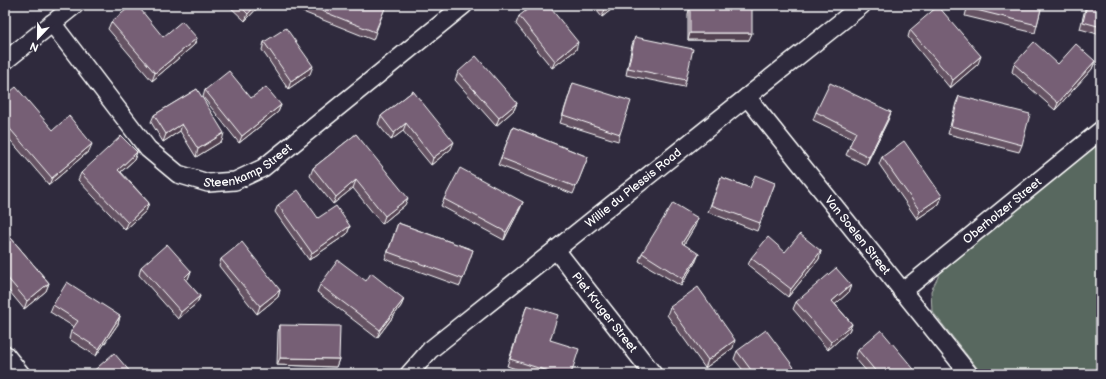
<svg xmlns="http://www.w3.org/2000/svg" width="1106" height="379" viewBox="0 0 1106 379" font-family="'Balsamiq Sans',sans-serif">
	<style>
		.green { fill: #59675e; stroke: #acb3ae }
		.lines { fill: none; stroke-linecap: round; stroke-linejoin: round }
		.minor-casing { stroke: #fff; stroke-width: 20 }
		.minor { stroke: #2f2a3d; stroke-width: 17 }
		.wall { fill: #655264; stroke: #fff }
		.shaded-wall { fill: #534251; stroke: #fff }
		.building { fill: #765f74; stroke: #fff }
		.labels { text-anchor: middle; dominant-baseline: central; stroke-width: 3; stroke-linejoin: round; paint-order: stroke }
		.street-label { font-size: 12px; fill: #fff; stroke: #2f2a3d }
	</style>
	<rect width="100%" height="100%" fill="#2f2a3d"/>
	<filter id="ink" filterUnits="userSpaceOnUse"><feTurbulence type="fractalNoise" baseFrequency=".025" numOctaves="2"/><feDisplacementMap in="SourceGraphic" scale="8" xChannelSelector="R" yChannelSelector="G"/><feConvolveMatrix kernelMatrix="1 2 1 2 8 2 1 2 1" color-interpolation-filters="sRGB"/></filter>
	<g filter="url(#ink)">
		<!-- green -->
		<polygon class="green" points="1101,142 1101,374 982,374 932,311 931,291 941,271"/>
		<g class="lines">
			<!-- minor casing -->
			<g class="minor-casing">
				<g id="minor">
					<path id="s1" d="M52,23L148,149L178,174L208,183L235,181L263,168L464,5"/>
					<polyline points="5,61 75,5"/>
					<path id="s2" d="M747,97L969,374"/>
					<path id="s3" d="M556,250L653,374"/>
					<path id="s4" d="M902,292L1101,130"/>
					<polyline points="5,354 21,374"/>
					<path id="s5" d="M409,374L430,350L862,5"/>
				</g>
			</g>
			<!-- minor -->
			<use href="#minor" class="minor"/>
		</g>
		<!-- wall -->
		<g class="wall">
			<polygon points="228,5 260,5 245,21"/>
			<polygon points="299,5 384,5 383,13 373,40 298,10"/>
			<polygon points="592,5 617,5 602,17"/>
			<polygon points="968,5 1042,5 1035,33 965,16"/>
			<polygon points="1086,5 1101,5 1101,35 1080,29"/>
			<polygon points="690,6 749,40 688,40 688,14"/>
			<polygon points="519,16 576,50 552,68 516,24"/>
			<polygon points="111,22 163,37 197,38 194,45 152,81 108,29"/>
			<polygon points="910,30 978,64 950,88 908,37"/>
			<polygon points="635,37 686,80 684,87 626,75 632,45"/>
			<polygon points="264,42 310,74 288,89 262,50"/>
			<polygon points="1095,61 1092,69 1055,110 1012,72 1014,64 1058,64"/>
			<polygon points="458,72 517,103 514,110 496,126 455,80"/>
			<polygon points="573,83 620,134 618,141 560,123"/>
			<polygon points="197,89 222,141 196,157 180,131 163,142 151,122 154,115"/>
			<polygon points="205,90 251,98 281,105 278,112 239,143 203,97"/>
			<polygon points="413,91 451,149 431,165 403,131 391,140 378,124 381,116"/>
			<polygon points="5,96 53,130 89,151 49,185 5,134"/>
			<polygon points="959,96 1022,145 1019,152 948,134 956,103"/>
			<polygon points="816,112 891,112 888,120 866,165 846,155 853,139 813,120"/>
			<polygon points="513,127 588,157 573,194 498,165"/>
			<polygon points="356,134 405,205 382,224 353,188 333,204 310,176 313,168"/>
			<polygon points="137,152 134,160 121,172 149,203 146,211 125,230 78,180 81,173"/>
			<polygon points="882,157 942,196 939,204 917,219 879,164"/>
			<polygon points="721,177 750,188 775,183 757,231 708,212"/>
			<polygon points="444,199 523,202 520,209 504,240 441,206"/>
			<polygon points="278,205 318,218 350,226 347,234 309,260 275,212"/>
			<polygon points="398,223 473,250 460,286 385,259"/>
			<polygon points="695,226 684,244 696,261 681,286 639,261 642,253"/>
			<polygon points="5,231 49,283 46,291 24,309 5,286"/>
			<polygon points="821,251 819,259 788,297 748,265 751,258 785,252"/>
			<polygon points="221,259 280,290 278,297 257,314 219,266"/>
			<polygon points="141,267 191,271 188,279 186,281 200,296 197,303 178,319 139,275"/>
			<polygon points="320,285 404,299 401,306 377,338 317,292"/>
			<polygon points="851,285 848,293 835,304 852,324 849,331 828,350 793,309 796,302"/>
			<polygon points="53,305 120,316 118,324 96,356 69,339 71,331 74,327 50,312"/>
			<polygon points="527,305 550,340 571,374 531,374 507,366"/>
			<polygon points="670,307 733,348 705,368 667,315"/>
			<polygon points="280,325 339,359 336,367 277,365 278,332"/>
			<polygon points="858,350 918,374 869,374 855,358"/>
			<polygon points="737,351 799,374 746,374 734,359"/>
		</g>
		<!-- shaded-wall -->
		<g class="shaded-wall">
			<polygon points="256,5 260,5 245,21 248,14"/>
			<polygon points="610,5 617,5 602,17 605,9"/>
			<polygon points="690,33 752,33 749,40 688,40"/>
			<polygon points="197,38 194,45 152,81 155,73"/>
			<polygon points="578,42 576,50 552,68 555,61"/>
			<polygon points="981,56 978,64 950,88 953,80"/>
			<polygon points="1095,61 1092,69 1055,110 1058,103"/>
			<polygon points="313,66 310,74 288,89 291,81"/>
			<polygon points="517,103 514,110 496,126 499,118"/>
			<polygon points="281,105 278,112 239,143 242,136"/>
			<polygon points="891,112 888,120 866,165 869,157"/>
			<polygon points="406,123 403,131 391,140 394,133"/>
			<polygon points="182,124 180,131 163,142 166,134"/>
			<polygon points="224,133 222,141 196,157 198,149"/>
			<polygon points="454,142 451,149 431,165 433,158"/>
			<polygon points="92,144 89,151 49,185 52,178"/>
			<polygon points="137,152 134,160 115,177 118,170"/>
			<polygon points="10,165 7,173 5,175 5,170"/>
			<polygon points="356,180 353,188 333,204 336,197"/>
			<polygon points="942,196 939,204 917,219 920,211"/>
			<polygon points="408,198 405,205 382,224 385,216"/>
			<polygon points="523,202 520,209 504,240 506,232"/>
			<polygon points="149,203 146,211 125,230 128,223"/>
			<polygon points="8,215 6,222 5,223 5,218"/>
			<polygon points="698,218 695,226 680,251 682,243"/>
			<polygon points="350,226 347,234 309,260 312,253"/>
			<polygon points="821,251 819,259 788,297 791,289"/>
			<polygon points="699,254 696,261 681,286 683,279"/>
			<polygon points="191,271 188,279 181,285 184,278"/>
			<polygon points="49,283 46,291 24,309 27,301"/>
			<polygon points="851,285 848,293 830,309 832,301"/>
			<polygon points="280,290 278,297 257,314 260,306"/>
			<polygon points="200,296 197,303 178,319 181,312"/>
			<polygon points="404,299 401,306 377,338 380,330"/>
			<polygon points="120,316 118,324 96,356 99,349"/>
			<polygon points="852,324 849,331 828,350 831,342"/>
			<polygon points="735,340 733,348 705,368 708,360"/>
			<polygon points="280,358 339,359 336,367 277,365"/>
		</g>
		<!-- building -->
		<g class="building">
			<polygon points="132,5 137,5 163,37 182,21 197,38 155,73 111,22"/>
			<polygon points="239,5 256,5 248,14"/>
			<polygon points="307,5 384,5 386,6 375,32"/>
			<polygon points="533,5 548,5 578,42 555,61 519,16"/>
			<polygon points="601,5 610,5 605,9"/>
			<polygon points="969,5 1042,5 1037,25 968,8"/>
			<polygon points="1087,5 1101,5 1101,27 1083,22"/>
			<rect x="690" y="6" width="62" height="27"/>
			<polygon points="938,6 981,56 953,80 910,30"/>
			<polygon points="286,28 313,66 291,81 264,42"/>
			<polygon points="635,37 693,49 686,80 628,68"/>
			<polygon points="1034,42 1058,64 1076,44 1095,61 1058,103 1014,64"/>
			<polygon points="476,56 517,103 499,118 458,72"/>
			<polygon points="229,71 251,98 266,87 281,105 242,136 205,90"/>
			<polygon points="573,83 631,101 620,134 563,115"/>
			<polygon points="830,83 891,112 869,157 849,147 856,132 816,112"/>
			<polygon points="16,87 53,130 69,116 92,144 52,178 5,123 5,96"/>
			<polygon points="197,89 224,133 198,149 182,124 166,134 154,115"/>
			<polygon points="413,91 454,142 433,158 406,123 394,133 381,116"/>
			<polygon points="959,96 1030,114 1022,145 951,126"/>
			<polygon points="513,127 588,157 576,187 501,158"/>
			<polygon points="356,134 408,198 385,216 356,180 336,197 313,168"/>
			<polygon points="121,136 137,152 118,170 149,203 128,223 81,173"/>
			<polygon points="904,141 942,196 920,211 882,157"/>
			<polygon points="5,159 10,165 5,170"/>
			<polygon points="460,168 523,202 506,232 444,199"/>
			<polygon points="755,175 775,183 760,223 711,205 721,177 750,188"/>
			<polygon points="298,190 318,218 336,206 350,226 312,253 278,205"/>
			<polygon points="673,203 698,218 682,243 699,254 683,279 642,253"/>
			<polygon points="5,211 8,215 5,218"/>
			<polygon points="398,223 473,250 463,279 388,252"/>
			<polygon points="5,231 49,283 27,301 5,275"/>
			<polygon points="800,234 821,251 791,289 751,258 768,237 785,252"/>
			<polygon points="242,242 280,290 260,306 221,259"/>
			<polygon points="167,244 191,271 184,278 200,296 181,312 141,267"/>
			<polygon points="338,260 366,281 371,273 404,299 380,330 320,285"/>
			<polygon points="836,268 851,285 832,301 852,324 831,342 796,302"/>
			<polygon points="67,282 120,316 99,349 71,331 78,321 53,305"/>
			<polygon points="698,287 735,340 708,360 670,307"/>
			<polygon points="527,305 558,315 550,340 579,349 571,374 557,374 510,359"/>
			<polygon points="280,325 340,326 339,359 280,358"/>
			<polygon points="766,330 799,374 754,374 737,351"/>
			<polygon points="881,330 918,374 878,374 858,350"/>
			<polygon points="114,353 132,374 90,374"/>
			<polygon points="479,369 483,374 472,374"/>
		</g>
	</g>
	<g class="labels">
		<!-- street labels -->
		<g class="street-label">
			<text stroke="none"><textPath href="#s1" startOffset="273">Steenkamp Street</textPath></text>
			<text stroke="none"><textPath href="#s5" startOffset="292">Willie du Plessis Road</textPath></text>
			<text stroke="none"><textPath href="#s4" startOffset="129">Oberholzer Street</textPath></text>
			<text stroke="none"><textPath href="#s2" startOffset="177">Van Soelen Street</textPath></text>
			<text stroke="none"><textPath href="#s3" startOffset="79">Piet Kruger Street</textPath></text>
		</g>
	</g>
	<!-- margin -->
	<rect width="1106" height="379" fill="none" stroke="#2f2a3d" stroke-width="20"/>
	<rect x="10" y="10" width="1086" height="359" fill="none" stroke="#fff" stroke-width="1.5" filter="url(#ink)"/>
	<!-- north arrow -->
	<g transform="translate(38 38) rotate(202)" stroke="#2f2a3d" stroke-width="3" paint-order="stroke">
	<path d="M0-3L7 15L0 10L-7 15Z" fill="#ffffff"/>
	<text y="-6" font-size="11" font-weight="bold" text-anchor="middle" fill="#ffffff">N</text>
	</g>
</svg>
